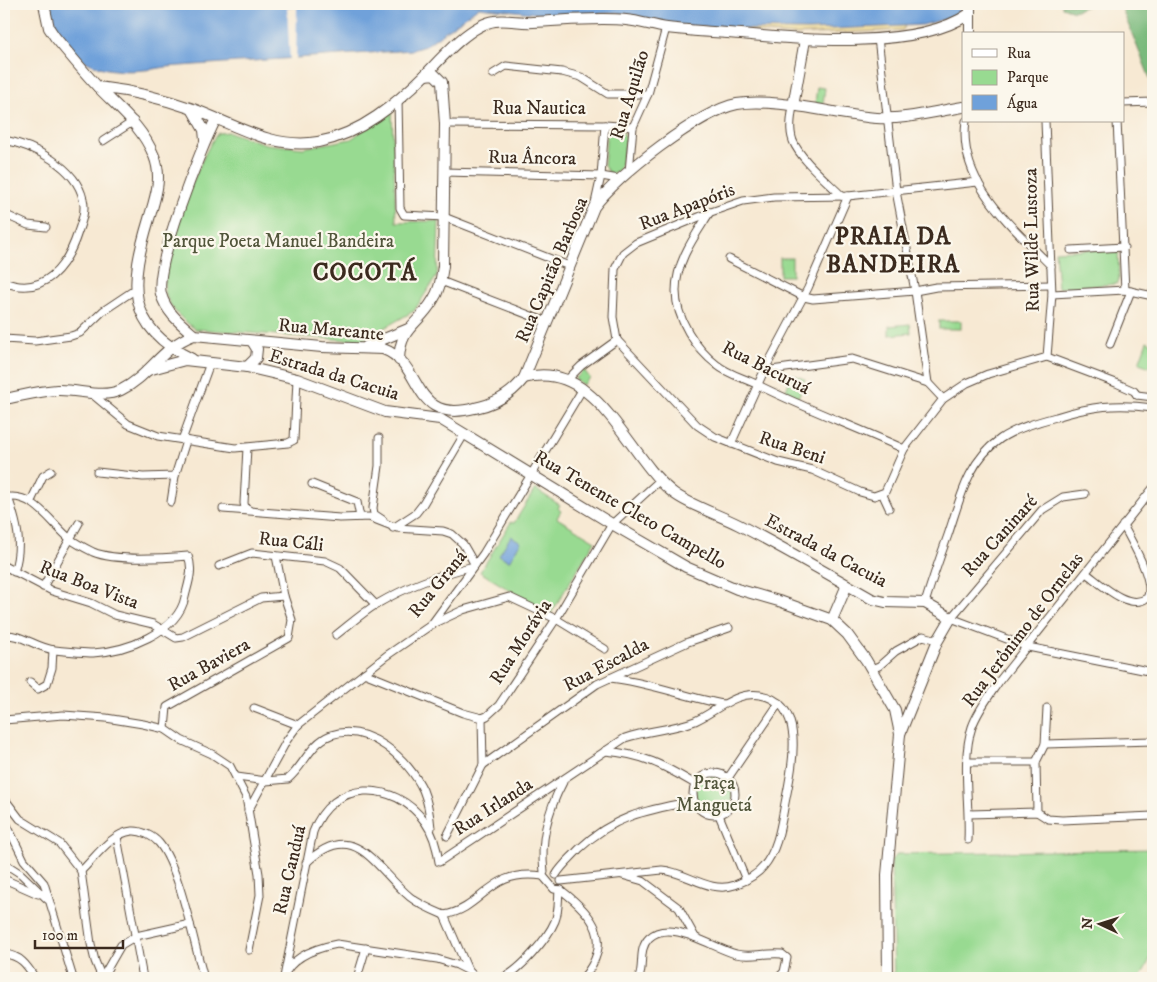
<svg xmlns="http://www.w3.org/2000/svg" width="1157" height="982" viewBox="0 0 1157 982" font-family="'IM FELL DW Pica',serif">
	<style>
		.green { fill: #98da91; stroke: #6a8258 }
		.forest { fill: #7aba7b; stroke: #5a724c }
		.sand { fill: #eeda9e; stroke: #94825e }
		.water { fill: #6fa1da; stroke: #55667c }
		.pier { fill: #f7e9d3 }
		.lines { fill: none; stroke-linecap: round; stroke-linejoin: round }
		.ferry { stroke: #505a69; stroke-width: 1; stroke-dasharray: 6 5; stroke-linecap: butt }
		.street-casing { stroke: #574739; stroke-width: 9 }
		.secondary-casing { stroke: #574739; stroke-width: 12 }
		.street { stroke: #fff; stroke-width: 7 }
		.secondary { stroke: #fff; stroke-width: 10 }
		.labels { text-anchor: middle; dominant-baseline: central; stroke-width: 4.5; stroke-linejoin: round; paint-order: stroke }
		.street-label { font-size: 19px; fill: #3b2a1e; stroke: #fbf7ec }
		.park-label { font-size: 19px; fill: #52563b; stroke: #fbf7ec }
		.district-label { font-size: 24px; font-weight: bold; letter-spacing: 1px; fill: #3b2a1e; stroke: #fbf7ec }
	</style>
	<rect width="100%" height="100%" fill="#fbf7ec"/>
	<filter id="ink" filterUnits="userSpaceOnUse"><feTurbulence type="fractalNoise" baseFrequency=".02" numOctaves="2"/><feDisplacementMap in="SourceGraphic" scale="10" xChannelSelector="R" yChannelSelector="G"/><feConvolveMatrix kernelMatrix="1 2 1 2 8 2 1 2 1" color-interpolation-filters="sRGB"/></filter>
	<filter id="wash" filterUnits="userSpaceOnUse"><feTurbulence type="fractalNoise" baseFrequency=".0096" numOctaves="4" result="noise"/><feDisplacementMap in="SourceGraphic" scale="20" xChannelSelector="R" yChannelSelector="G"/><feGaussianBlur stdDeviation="1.12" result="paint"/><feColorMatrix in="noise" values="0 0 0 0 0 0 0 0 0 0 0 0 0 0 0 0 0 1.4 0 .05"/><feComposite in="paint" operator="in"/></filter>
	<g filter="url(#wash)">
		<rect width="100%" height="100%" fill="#f7e9d3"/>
		<!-- green -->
		<g class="green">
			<polygon points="817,87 825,88 823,104 815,103"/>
			<path d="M392,110L396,222L439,221L437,276L414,311L361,341L195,329C182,319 168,308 165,291C161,262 199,154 218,133L228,132L266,144L303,148L351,139Z"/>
			<polygon points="611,130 622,131 626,139 620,168 617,172 610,174 604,166 607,132"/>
			<polygon points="1118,248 1119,279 1117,284 1058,288 1055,251"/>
			<rect x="780" y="258" width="12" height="18"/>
			<rect x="939" y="321" width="22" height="8"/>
			<polygon points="910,324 911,333 889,335 889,326"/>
			<polygon points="1147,341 1153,344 1153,359 1150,367 1139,363"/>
			<polygon points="584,370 590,378 583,385 575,379"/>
			<polygon points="792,374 805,379 798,398 785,393"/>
			<polygon points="535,489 560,505 558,508 561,511 557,518 595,541 550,615 480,572 511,522 514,523"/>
			<circle cx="714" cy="794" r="19"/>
			<polygon points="1152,849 1153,954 1140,978 894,978 891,860 898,854"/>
		</g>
		<!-- forest -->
		<g class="forest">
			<polygon points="1062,4 1092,4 1074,11 1062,7"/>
			<polygon points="1120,4 1153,4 1153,86"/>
		</g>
		<!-- sand -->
		<polygon class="sand" points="906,23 903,30 792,35 747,31 747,28"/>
		<!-- water -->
		<g class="water">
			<path d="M46,4H964L956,16L923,25L809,30L731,29L674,25L618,13L551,15L479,7L425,46L412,50L166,67C106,78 64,68 46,4Z"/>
			<polygon points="511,536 521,542 509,561 499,555"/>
		</g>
		<!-- pier -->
		<polygon class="pier" points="297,7 296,61 290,62 287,8"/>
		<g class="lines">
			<!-- ferry -->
			<polyline class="ferry" points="292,7 293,4"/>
		</g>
	</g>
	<g filter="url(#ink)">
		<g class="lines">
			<!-- street casing -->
			<g class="street-casing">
				<g id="street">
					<polyline points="878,38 896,191 915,291 928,383"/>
					<polyline points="493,74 506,66 562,72 581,77 608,94 648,94"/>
					<polyline points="398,99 400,208 404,215 444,217 569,266"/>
					<polyline points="1123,103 1153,102"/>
					<path d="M793,106C791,118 789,130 793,141C800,159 828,182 842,196"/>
					<path d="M966,121C957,182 1012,226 1051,266"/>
					<polyline points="1045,121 1052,294 1047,357"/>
					<polyline points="1117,121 1125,290"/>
					<polyline points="445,124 605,125 633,127"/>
					<path d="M4,140C33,145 76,167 83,199C86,210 82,221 78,232C67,266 44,298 4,282"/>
					<polyline points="103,141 134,121"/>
					<polyline points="444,172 601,176 619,179"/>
					<polyline points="629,172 633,127 648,94 666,28"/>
					<polyline points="595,203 601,176 605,125"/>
					<path d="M710,212C695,236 676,261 676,291C676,319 696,349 717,365C729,375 745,378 758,385C806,409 856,427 904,449"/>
					<polyline points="4,214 28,225 46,227"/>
					<polyline points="1071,250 1124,247"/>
					<polyline points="729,259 804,297 813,299 915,291 936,287 1051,285"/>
					<polyline points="441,281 547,322"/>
					<polyline points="1052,294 1125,290 1153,296"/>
					<polyline points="4,339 35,341 71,336 80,333 103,311 136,289"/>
					<polyline points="617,340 697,425 715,437 778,462 812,470 860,492 874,496 885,492 904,449 943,399 967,383 988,374 1047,357 1116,383 1134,391 1137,395"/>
					<polyline points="617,340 613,317 615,269 623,253 636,243 711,212 743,201 774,197 848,196 978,182"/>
					<polyline points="1110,344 1131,291"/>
					<polyline points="764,371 852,359 928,383 943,399"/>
					<polyline points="567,380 581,366 617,340"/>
					<polyline points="92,394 128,424 158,436 235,448 288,443 294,440 297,379"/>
					<polyline points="1137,395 1153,397"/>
					<polyline points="379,438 379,466 373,508 374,514 383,520"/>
					<polyline points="182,440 210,363"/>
					<polyline points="731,444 764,371 808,288 848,196"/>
					<polyline points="247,448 244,503 245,508 249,510"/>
					<polyline points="97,472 143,477 175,476 186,441"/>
					<polyline points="312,484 357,502 360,517"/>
					<polyline points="1085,494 1063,497 1042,510 951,618 1028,647 1153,672"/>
					<polyline points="883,495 889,508"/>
					<path d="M8,497C17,523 23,544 14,572"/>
					<path d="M4,498C33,491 50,522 69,538C75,543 85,548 93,552C114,561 164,558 188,556C194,570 188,584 185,597C178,633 125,651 93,653C85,653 64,651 55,650C36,648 23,634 4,635"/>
					<polyline points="31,501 43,476 51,471"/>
					<polyline points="171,502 175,476"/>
					<polyline points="223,509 340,518 369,517 397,528 443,531 452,534 463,544 475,565"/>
					<polyline points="393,528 416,513 423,504 465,433"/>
					<polyline points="4,566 52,591 91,603 115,615 153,624 176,638 183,637 261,598 284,596"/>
					<polyline points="219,566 252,553 325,561 340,568 376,605"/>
					<path d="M1086,573C1101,584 1128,611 1147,598C1156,582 1131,541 1123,525"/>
					<polyline points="43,587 79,523"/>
					<path d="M925,603C932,580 940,557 948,535C960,500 967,462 1000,439C1016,428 1037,422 1056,417C1092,406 1116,403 1153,408"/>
					<polyline points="431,625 463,610 509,597 556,619 605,649"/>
					<path d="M336,635C349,625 362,613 377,604C406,587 441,574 474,566"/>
					<polyline points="871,669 879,666 896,651 923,636 938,640"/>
					<polyline points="364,673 463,713 482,718 487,716 499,705 556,619 612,524 660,480"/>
					<path d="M610,678C649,682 685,697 723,704"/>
					<polyline points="30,682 38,689 47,684 52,668 53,650"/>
					<polyline points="254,708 298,725"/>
					<polyline points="4,720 63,715 106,718 143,724 165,729 181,740 212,754 230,766 246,797 259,874 260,895 249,950"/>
					<polyline points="165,729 167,707 289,638 292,620 284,596 276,556"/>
					<polyline points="1045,744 1153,741"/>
					<path d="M605,751C643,754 663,765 695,784"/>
					<polyline points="967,762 1036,762"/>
					<polyline points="483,765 597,684 688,642 729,628"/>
					<circle cx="714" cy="794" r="21"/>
					<path d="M237,777L266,781L288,779C304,766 310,743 331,735C369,722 409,760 423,790C428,802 430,816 431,828"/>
					<polyline points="728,778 779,703"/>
					<polyline points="4,798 20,819 59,843 81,871 91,944 95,961 102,978"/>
					<polyline points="248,811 287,740 298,725 386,656 431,625 483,554 582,390"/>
					<polyline points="1037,812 1036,762 1045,744 1047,708"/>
					<polyline points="969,814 1037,812 1048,819 1062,820 1153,816"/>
					<polyline points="719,815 746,880"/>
					<polyline points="4,819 24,860 44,883 73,978"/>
					<polyline points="447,836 483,765 482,718"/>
					<polyline points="117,837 143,978"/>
					<path d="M968,840C970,805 961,760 972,727C978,710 990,695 1000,680L1153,488"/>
					<polyline points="4,863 21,874 47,899"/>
					<path d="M306,863C355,816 375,868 410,897C420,905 432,910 444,915C485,908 487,868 543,876"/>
					<path d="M81,871C95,858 111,833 132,831C141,830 153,836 159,843C180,868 194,945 204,978"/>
					<path d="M544,872C540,840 548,810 563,782"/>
					<path d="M556,875C562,865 571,858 579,849C615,815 647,810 694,801"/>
					<polyline points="622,875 643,881 679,908 695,937"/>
					<polyline points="543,876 554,889 561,890"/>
					<polyline points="4,879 38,894"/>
					<path d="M561,890C594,915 614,941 583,978"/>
					<polyline points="444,915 468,970"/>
					<path d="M4,954C20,955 27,965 35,978"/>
					<path d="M285,972L313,832C332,779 394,779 425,822C433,833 437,848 439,862L625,738C648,730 672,730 695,721C716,712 735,691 760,695C809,703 791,772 785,803C781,824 778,850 763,867C756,876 745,881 735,885C709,894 687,872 662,870L561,881"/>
					<polyline points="102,978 121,945 136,936 190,924"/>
					<path d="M283,978C291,956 316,948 337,944L437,959L457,965L469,971L476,978"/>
					<polyline points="357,978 366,948"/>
					<path d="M502,978C519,972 548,938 555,921C559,911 558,901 559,890"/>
					<path d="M639,978C644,965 638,949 649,938C670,917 714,949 736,954C751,958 767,952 782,954L787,958L784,972L778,978"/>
				</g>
			</g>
			<!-- secondary casing -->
			<g class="secondary-casing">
				<g id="secondary">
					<path d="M44,4L49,28L55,37C69,54 83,71 97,86C119,109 142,126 154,156C163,178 155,198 149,219C130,282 124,326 192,359"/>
					<polyline points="970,34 970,4"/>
					<path d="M98,87C132,91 162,98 193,109C234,124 273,150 318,142C361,134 396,104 426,74C442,57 471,24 495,21C507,19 520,23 533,22C563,21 595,17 626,20C639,21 653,26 667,28C691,31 716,32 741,34C802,40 917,50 969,14"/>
					<polyline points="793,106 805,40"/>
					<polyline points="192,109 204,130 205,140"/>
					<path d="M194,335C180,323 166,312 161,294C154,266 201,147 216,119"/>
					<polyline points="367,346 408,329"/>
					<path d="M399,360C400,326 418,326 433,300C440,290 441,278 443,266L445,124L442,82L434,74L425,75"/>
					<polyline points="247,367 256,358 257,349 252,341"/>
					<polyline points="148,370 185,360 247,367 297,379 385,412 440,419 612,524 686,567 737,589 782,602 832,620 847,634 866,660 895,710 900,734"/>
					<path d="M524,378C596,358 627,455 671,491C686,504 720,515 739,525C784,548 828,574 872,599L885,602L925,603L951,618L937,642L900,734L887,875L888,978"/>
					<path d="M4,399C21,396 39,391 57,390C78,389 101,399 121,390C149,377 162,346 194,335L322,347L383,349C425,364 410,425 475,408C495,404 511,395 524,378L594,207C616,176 700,111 737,104C775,97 837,115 877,118C905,120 936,111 963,107"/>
					<polyline points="832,620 847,585"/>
				</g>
			</g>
			<!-- street -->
			<use href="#street" class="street"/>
			<!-- secondary -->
			<use href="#secondary" class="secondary"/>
		</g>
	</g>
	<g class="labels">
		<!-- street labels -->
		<g class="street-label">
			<text transform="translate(630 95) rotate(-73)">Rua Aquilão</text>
			<text x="539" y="108">Rua Nautica</text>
			<text transform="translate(532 158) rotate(1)">Rua Âncora</text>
			<text transform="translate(687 207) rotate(-21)">Rua Apapóris</text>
			<text transform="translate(1032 240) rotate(-91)">Rua Wilde Lustoza</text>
			<text transform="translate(552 270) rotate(-67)">Rua Capitão Barbosa</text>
			<text transform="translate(331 330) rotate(5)">Rua Mareante</text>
			<text transform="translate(766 368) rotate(27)">Rua Bacuruá</text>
			<text transform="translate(334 375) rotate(17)">Estrada da Cacuia</text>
			<text transform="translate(792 448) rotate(18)">Rua Beni</text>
			<text transform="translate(630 510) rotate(30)">Rua Tenente Cleto Campello</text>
			<text transform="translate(1000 536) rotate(-48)">Rua Caninaré</text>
			<text transform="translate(291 542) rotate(6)">Rua Cáli</text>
			<text transform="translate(826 551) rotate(28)">Estrada da Cacuia</text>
			<text transform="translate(438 584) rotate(-51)">Rua Graná</text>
			<text transform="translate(89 585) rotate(21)">Rua Boa Vista</text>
			<text transform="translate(1023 630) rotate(-53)">Rua Jerônimo de Ornelas</text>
			<text transform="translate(521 642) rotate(-57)">Rua Morávia</text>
			<text transform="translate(209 665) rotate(-29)">Rua Baviera</text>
			<text transform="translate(606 665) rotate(-28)">Rua Escalda</text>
			<text transform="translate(493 807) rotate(-33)">Rua Irlanda</text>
			<text transform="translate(290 870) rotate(-77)">Rua Canduá</text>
		</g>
		<!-- park labels -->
		<g class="park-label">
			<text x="278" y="241">Parque Poeta Manuel Bandeira</text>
			<text x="714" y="783">Praça<tspan x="714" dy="22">Manguetá</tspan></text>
		</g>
		<!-- district labels -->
		<g class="district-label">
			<text x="893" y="237">PRAIA DA<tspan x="893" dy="28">BANDEIRA</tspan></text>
			<text x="365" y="273">COCOTÁ</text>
		</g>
	</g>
	<!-- margin -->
	<rect width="1157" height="982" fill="none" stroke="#fbf7ec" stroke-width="20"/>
	<!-- legend -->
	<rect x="962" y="32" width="162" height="90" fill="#fbf7ec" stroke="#aea59a"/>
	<rect x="972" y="49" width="25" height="8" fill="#ffffff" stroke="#aea59a"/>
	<text x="1007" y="58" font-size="15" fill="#3b2a1e">Rua</text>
	<rect x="972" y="70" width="25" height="15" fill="#98da91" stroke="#aea59a"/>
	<text x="1007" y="82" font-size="15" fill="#3b2a1e">Parque</text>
	<rect x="972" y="95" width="25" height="15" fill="#6fa1da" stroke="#aea59a"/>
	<text x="1007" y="108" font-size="15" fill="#3b2a1e">Água</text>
	<!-- north arrow -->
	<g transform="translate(1100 924) rotate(274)" stroke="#fbf7ec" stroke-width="4" paint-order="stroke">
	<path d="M0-4L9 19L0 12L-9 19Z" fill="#3b2a1e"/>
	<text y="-8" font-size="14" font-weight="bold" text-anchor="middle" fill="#3b2a1e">N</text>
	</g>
	<!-- scale -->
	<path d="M35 940v8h88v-8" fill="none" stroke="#3b2a1e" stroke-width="2.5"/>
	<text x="42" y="940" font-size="15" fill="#3b2a1e" stroke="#fbf7ec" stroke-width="4" paint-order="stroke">100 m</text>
</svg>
